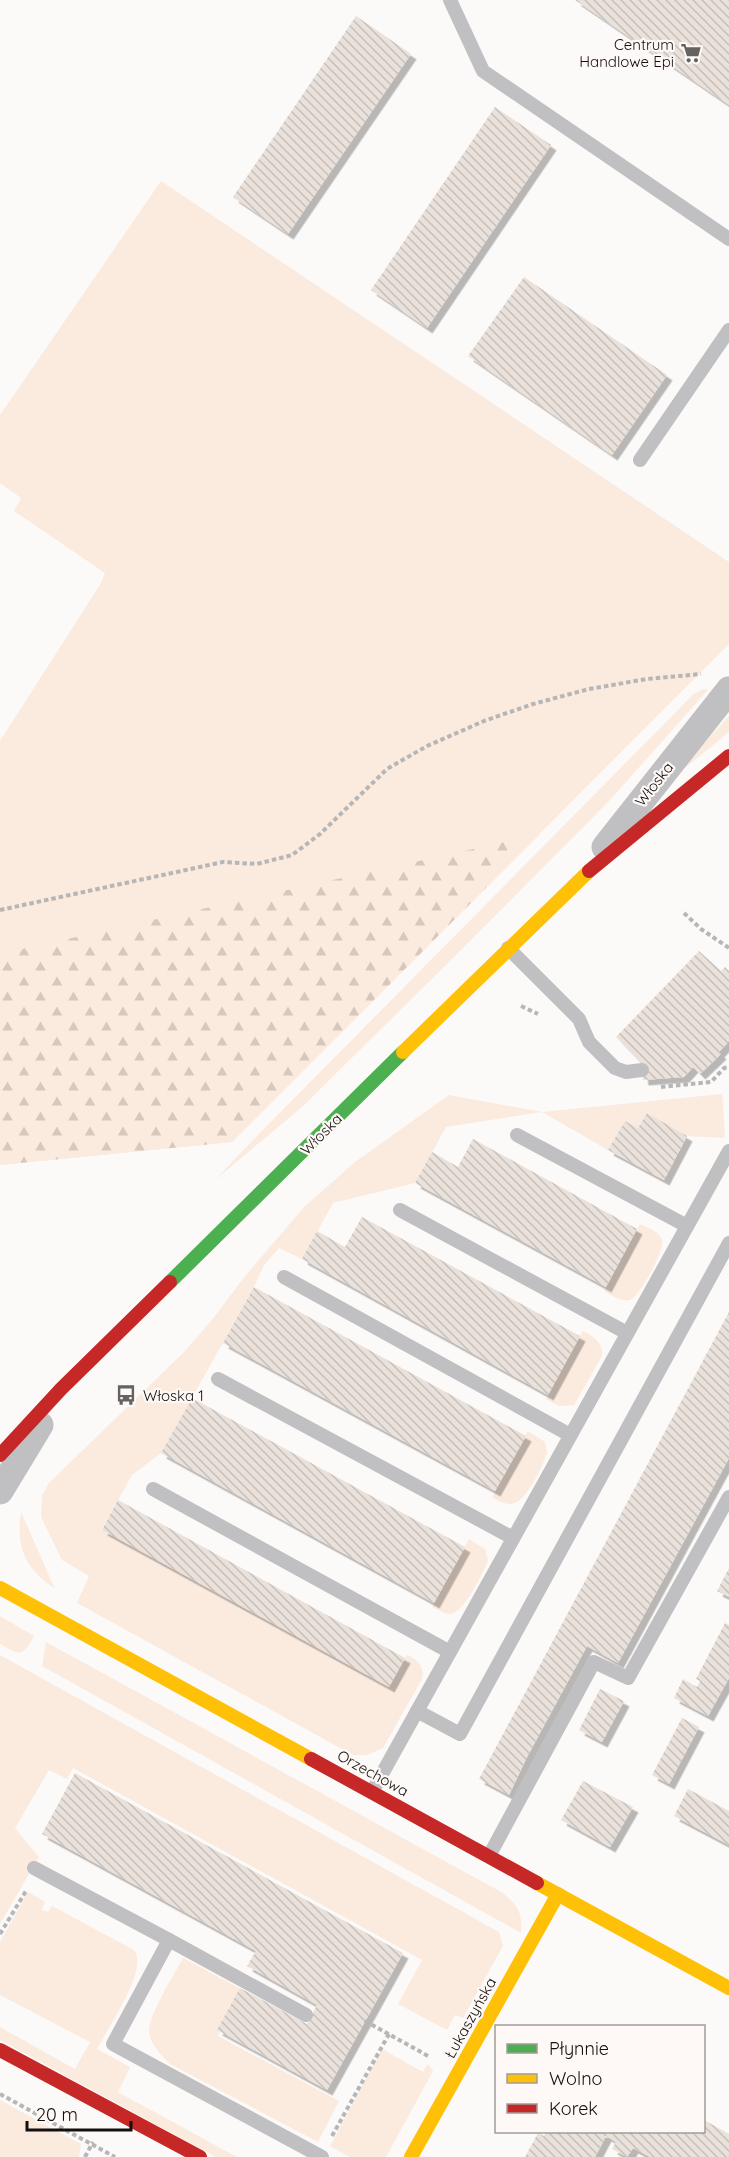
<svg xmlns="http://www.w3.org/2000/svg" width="729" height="2157" viewBox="0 0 729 2157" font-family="Quicksand,sans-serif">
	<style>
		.green { fill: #fbeade }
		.forest { fill: url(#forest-firs) }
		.building { fill: url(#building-back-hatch); filter: url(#shadow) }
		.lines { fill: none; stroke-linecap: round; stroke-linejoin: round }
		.path { stroke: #b7b6b7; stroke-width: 4; stroke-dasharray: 4.5 3; stroke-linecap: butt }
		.lane { stroke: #c0bfc1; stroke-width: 14 }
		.street { stroke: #c0bfc1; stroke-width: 27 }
		.fast { stroke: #4caf50; stroke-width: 14 }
		.slow { stroke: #ffc107; stroke-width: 14 }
		.jam { stroke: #c62828; stroke-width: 14 }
		.labels { text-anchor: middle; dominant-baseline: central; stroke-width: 4.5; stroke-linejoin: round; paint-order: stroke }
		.poi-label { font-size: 15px; fill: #14100e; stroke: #fef9f6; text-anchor: end }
		.street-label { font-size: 15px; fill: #14100e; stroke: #fef9f6 }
	</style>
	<defs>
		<pattern id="forest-firs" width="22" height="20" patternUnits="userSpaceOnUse" patternTransform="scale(1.5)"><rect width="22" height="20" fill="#fbeade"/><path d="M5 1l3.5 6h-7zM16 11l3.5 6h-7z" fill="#d6c8bd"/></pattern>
		<pattern id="building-back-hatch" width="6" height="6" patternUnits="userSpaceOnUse" patternTransform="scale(1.5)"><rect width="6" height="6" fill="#e9e1da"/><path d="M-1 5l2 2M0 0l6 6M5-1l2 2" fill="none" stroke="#c7c0ba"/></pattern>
		<filter id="shadow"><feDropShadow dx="5.5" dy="5.5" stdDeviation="0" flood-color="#0004"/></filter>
	</defs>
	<rect width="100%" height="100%" fill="#fcfaf8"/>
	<!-- green -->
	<g class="green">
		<polygon points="161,181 729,562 729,644 232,1142 0,1165 0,741 101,583 105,573 14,511 21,498 0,483 0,415"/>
		<polygon points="703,689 708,690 609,801 451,960 302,1107 215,1180 249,1144 676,712 692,695"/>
		<polygon points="729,716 729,732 685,768 683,766"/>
		<path d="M722,1094L725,1134L724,1138L687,1136L647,1113L638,1128L625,1121L608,1150L542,1112L446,1127L415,1183L333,1203L302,1259L279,1248L264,1265L254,1287L161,1453L132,1475L102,1529L389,1686L407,1655C418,1660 425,1666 422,1679L383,1748L367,1755H353L77,1603L89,1576L62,1560L41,1517L42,1495L49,1483L184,1352L212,1320L242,1280L304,1207L355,1162L449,1095L542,1112Z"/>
		<path d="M640,1224C648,1228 659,1231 662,1240C665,1250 639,1297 630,1300C621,1302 611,1295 604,1291Z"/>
		<path d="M583,1331C594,1337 603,1342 602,1356L574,1405L559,1406L546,1399Z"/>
		<path d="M528,1431L545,1442L547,1453C543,1466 525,1505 510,1504C503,1504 497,1500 492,1497Z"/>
		<path d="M21,1512L54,1587V1588C24,1568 16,1546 21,1512Z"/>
		<path d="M469,1539L485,1549L488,1560C484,1572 463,1614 450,1614C444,1614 438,1609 432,1607Z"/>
		<path d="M0,1616L34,1636C22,1658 20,1655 0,1644Z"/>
		<path d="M46,1642L503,1893C519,1907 522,1912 521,1933L42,1666Z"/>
		<polygon points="0,1655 499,1932 503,1946 463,2018 455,2015 447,2030 398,2004 422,1960 73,1768 67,1779 49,1770 15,1828 39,1857 0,1924"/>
		<path d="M28,1892L45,1902L42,1910L48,1912L52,1906L134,1950C149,1969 107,2029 97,2049L130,2067L118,2092L237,2157H216L0,2040V2027L75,2069L90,2042L0,1995V1942Z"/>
		<path d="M183,1958L243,1990L218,2036L339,2101L318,2142L170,2064C162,2056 152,2046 149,2034C146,2019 175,1973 183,1958Z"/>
		<polygon points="382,2049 423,2072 428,2064 433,2071 386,2157 350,2157 330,2146"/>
		<polygon points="0,2100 81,2144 79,2157 0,2157"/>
	</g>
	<!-- forest -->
	<polygon class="forest" points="540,834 232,1142 0,1165 0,954"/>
	<!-- building -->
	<g class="building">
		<polygon points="575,0 729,0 729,105"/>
		<polygon points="356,16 411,54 288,234 233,197"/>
		<polygon points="495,107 551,145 427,328 371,290"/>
		<polygon points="524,277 667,375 612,455 468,356"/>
		<polygon points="699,951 721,971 725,967 729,971 729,1041 719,1052 721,1054 700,1074 693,1067 684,1077 643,1080 641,1063 616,1037"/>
		<polygon points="647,1113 687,1136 664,1180 608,1150 625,1121 638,1128"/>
		<polygon points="473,1139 637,1229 606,1287 415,1183 432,1152 458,1167"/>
		<polygon points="362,1217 580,1336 548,1395 302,1259 317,1231 345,1247"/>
		<polygon points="254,1287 526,1436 495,1491 223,1343"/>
		<polygon points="729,1312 729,1458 618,1663 587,1646 527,1757 509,1795 479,1779"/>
		<polygon points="192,1398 465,1547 434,1603 161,1453"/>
		<polygon points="118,1500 405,1658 389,1687 102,1530"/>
		<polygon points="729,1568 729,1597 717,1591"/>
		<polygon points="725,1623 729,1625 729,1678 708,1716 674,1698 683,1679 697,1687 700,1681 696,1679"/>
		<polygon points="600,1689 624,1701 602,1742 579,1730"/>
		<polygon points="682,1718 699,1727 669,1784 652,1775"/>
		<polygon points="75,1773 403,1953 327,2090 217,2030 240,1988 307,2024 317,2005 247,1966 256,1951 42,1834"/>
		<polygon points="583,1781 633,1807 610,1847 561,1820"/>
		<polygon points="688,1789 729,1811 729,1845 674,1816"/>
		<polygon points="704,2120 729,2134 729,2157 650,2157 633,2148 627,2157 612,2149 616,2142 606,2136 595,2157 525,2157 538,2133 544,2136 546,2132 704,2132"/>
	</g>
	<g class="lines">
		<!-- path -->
		<g class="path">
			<polyline points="0,910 223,862 257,864 292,855 320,834 387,769 427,746 484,721 533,704 589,689 647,679 701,674"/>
			<polyline points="684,913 701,929 729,948"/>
			<polyline points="521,1006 538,1014"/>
			<polyline points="661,1087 711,1082 724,1068 729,1067"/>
			<polyline points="0,1934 26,1891"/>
			<polyline points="365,2021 430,2057"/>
			<polyline points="0,2094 115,2157"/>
			<polyline points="332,2136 389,2034"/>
			<polyline points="85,2157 93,2142"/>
		</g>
		<!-- lane -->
		<g class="lane">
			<polyline points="450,0 483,71 729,239"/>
			<polyline points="640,460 729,330"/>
			<polyline points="508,948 579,1019 589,1042 615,1068 626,1072 642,1070"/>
			<polyline points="517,1135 687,1226"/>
			<polyline points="400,1210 627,1333"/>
			<polyline points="284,1277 570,1435"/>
			<polyline points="218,1379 513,1538"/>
			<polyline points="153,1489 450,1652"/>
			<polyline points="417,1711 460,1734 729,1243"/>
			<polyline points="372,1792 729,1151"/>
			<polyline points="489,1856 594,1662 628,1678 729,1497"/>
			<polyline points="34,1868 169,1940 113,2044 322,2157"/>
			<polyline points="169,1940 306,2015"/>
		</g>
		<!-- street -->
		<g class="street">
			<polyline points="605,847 729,690"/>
			<polyline points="0,1491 40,1425"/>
		</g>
		<!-- fast -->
		<polyline class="fast" points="170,1282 403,1052"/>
		<!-- slow -->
		<g class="slow">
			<polyline points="403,1052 589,871"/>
			<polyline points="0,1588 311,1759"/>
			<polyline points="537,1883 729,1988"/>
			<polyline points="411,2157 558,1894"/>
		</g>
		<!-- jam -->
		<g class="jam">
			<polyline points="589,871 729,756"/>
			<polyline points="0,1455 61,1389 170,1282"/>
			<polyline points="311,1759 537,1883"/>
			<polyline points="0,2050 200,2157"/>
		</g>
	</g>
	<!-- icons -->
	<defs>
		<g id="supermarket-bare" transform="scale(1.62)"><path d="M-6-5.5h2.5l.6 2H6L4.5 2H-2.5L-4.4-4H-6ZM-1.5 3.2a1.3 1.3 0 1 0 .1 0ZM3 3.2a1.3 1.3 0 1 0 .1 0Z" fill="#656260" stroke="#fef9f6" stroke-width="2.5" paint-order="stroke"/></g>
		<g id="bus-bare" transform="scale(1.62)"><path d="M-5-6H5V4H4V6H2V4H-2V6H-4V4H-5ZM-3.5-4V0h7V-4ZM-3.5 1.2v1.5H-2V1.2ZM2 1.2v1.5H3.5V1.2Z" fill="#656260" stroke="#fef9f6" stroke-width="2.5" paint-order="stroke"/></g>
	</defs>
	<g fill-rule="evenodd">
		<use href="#supermarket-bare" x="691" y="53"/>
		<use href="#bus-bare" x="126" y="1395"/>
	</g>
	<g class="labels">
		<!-- poi labels -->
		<g class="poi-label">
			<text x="674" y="44">Centrum<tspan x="674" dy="17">Handlowe Epi</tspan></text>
			<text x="143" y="1395" text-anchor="start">Włoska 1</text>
		</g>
		<!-- street labels -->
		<g class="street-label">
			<text transform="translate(654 784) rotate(-52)">Włoska</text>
			<text transform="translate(321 1134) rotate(-45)">Włoska</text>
			<text transform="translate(373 1773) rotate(29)">Orzechowa</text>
			<text transform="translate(470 2018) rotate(-61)">Łukaszyńska</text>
		</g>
	</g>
	<!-- legend -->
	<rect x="495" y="2025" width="210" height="108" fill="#fef9f6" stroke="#a09c99" stroke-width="1.5"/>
	<rect x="507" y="2044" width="30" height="9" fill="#4caf50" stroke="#a09c99" stroke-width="1.5"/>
	<text x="549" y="2055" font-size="18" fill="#14100e">Płynnie</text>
	<rect x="507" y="2074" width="30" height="9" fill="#ffc107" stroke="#a09c99" stroke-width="1.5"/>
	<text x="549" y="2085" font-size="18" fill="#14100e">Wolno</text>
	<rect x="507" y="2104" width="30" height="9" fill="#c62828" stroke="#a09c99" stroke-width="1.5"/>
	<text x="549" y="2115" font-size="18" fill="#14100e">Korek</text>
	<!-- scale -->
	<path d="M27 2121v9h104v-9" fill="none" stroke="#14100e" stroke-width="3"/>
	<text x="36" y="2121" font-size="18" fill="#14100e" stroke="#fef9f6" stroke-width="4.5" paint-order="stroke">20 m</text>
</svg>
